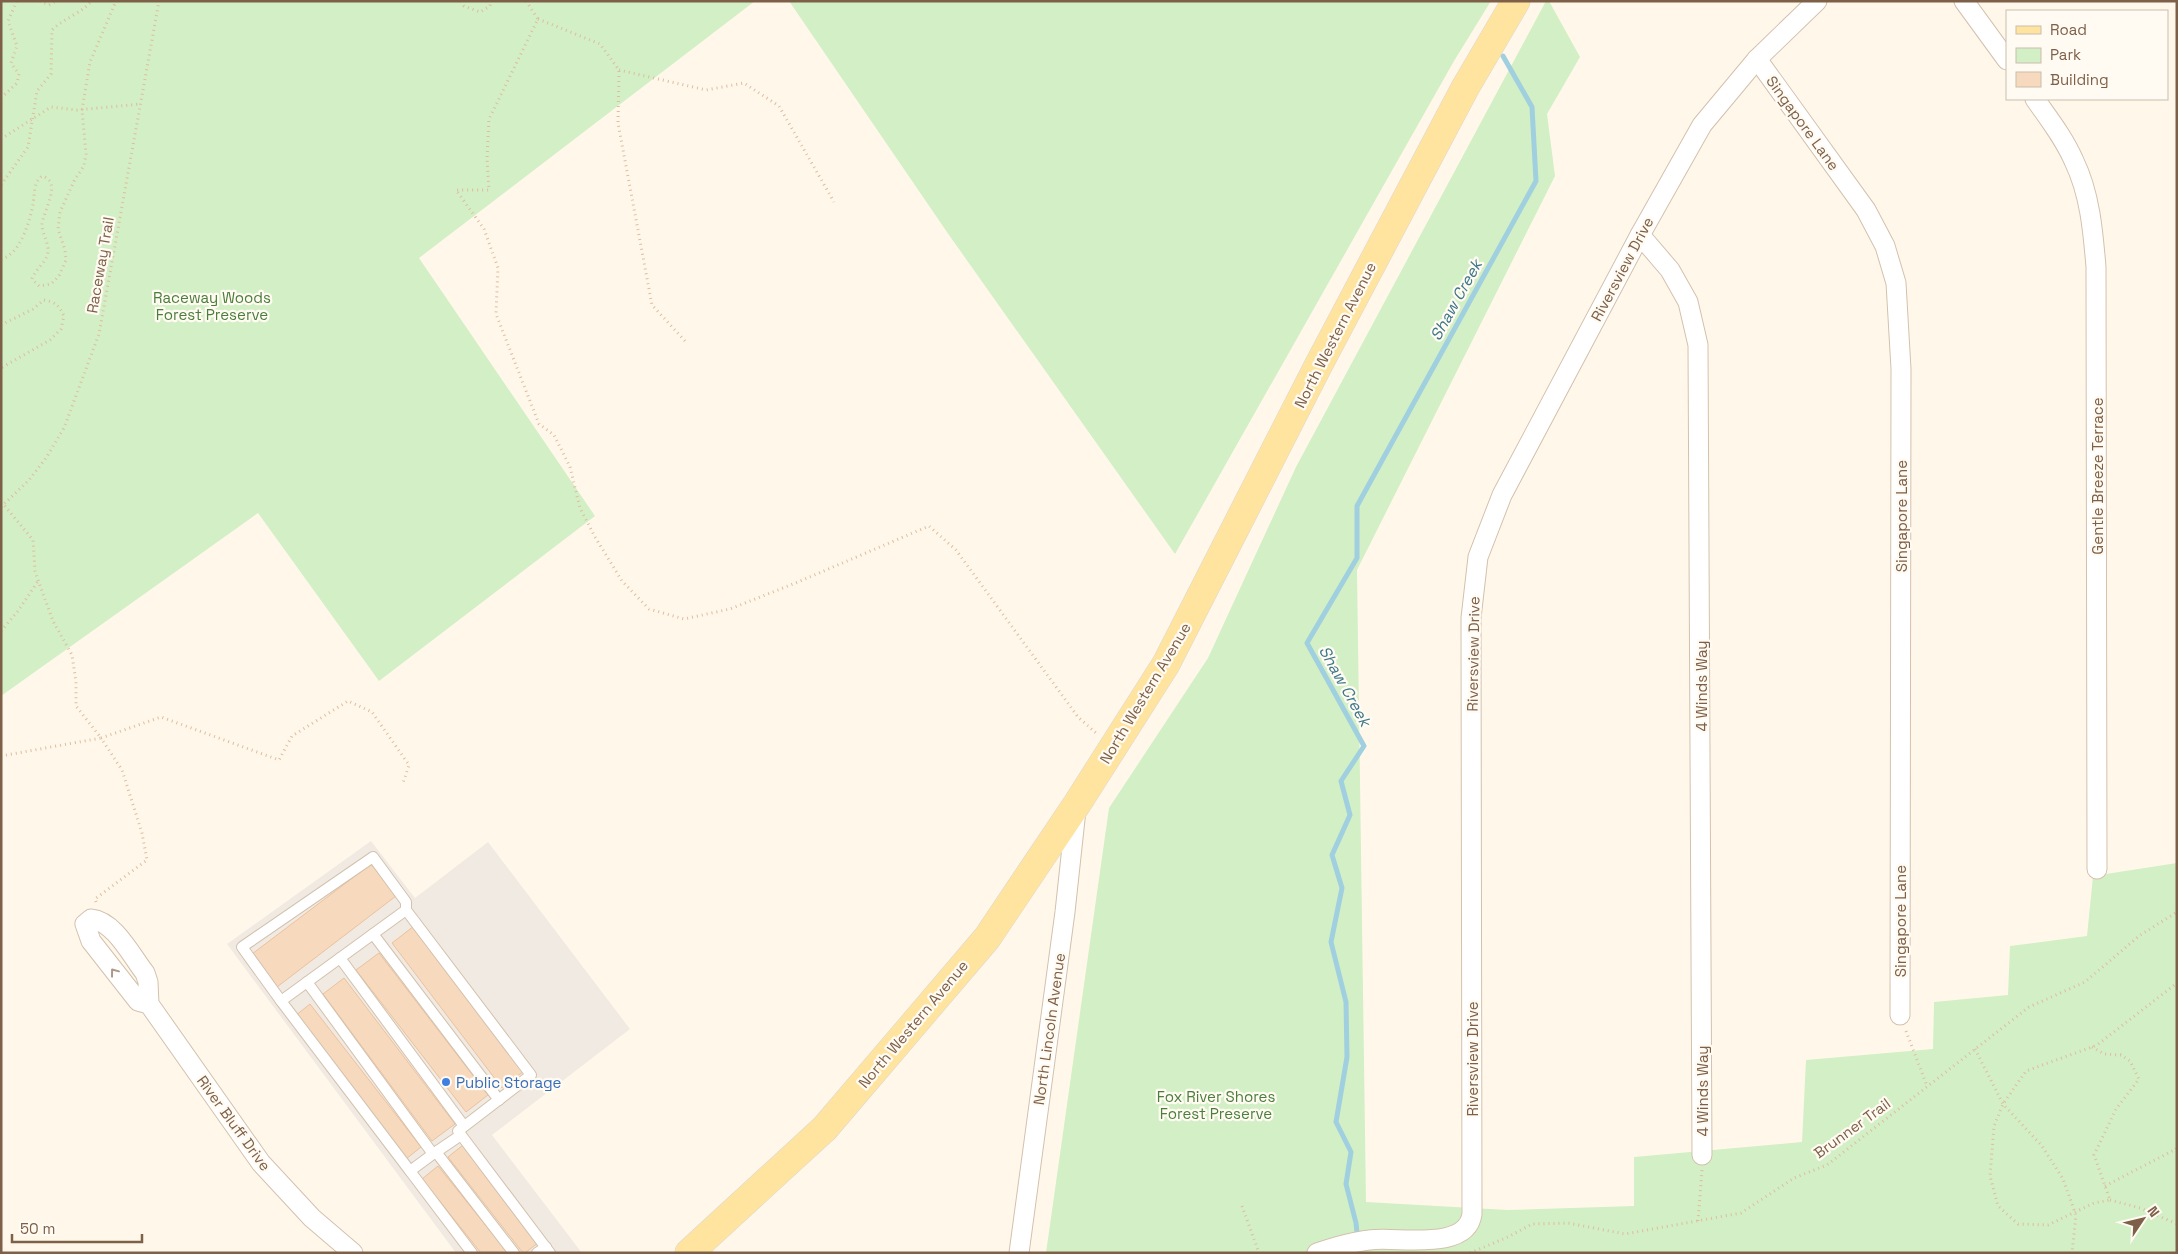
<svg xmlns="http://www.w3.org/2000/svg" width="2178" height="1254" viewBox="0 0 2178 1254" font-family="'Space Grotesk',sans-serif">
	<style>
		.industrial { fill: #f0eae2 }
		.green { fill: #d3efc5 }
		.lines { fill: none; stroke-linecap: round; stroke-linejoin: round }
		.stream { stroke: #a0d0df; stroke-width: 5 }
		.building { fill: #f7dabe; stroke: #ecc19c }
		.lane-casing { stroke: #d3c1ad; stroke-width: 12 }
		.street-casing { stroke: #d3c1ad; stroke-width: 21 }
		.primary-casing { stroke: #ddd6d0; stroke-width: 29 }
		.path { stroke: #debda0; stroke-width: 3; stroke-dasharray: 1 4; stroke-linecap: butt }
		.lane { stroke: #fff; stroke-width: 10 }
		.street { stroke: #fff; stroke-width: 19 }
		.primary { stroke: #ffe4a0; stroke-width: 28 }
		.oneway { stroke: #ab9889 }
		.shop-dot { fill: #3f7fe0; stroke: #fffbf2; stroke-width: 2 }
		.labels { text-anchor: middle; dominant-baseline: central; stroke-width: 4.5; stroke-linejoin: round; paint-order: stroke }
		.street-label { font-size: 15px; fill: #7e6049; stroke: #fffbf2 }
		.park-label { font-size: 15px; fill: #4a7e3c; stroke: #fffbf2 }
		.shop-label { font-size: 15px; fill: #366cbe; stroke: #fffbf2; text-anchor: start }
		.water-label { font-size: 16px; font-style: italic; fill: #3c778b; stroke: #fffbf2 }
	</style>
	<rect width="100%" height="100%" fill="#fff8ea"/>
	<!-- industrial -->
	<polygon class="industrial" points="371,841 415,898 488,842 630,1029 492,1135 582,1253 456,1253 227,944"/>
	<!-- green -->
	<g class="green">
		<polygon points="1,1 755,1 419,258 595,516 379,681 258,513 1,696"/>
		<polygon points="789,1 1491,1 1454,61 1175,554 949,235"/>
		<polygon points="1546,1 1549,1 1580,57 1547,114 1555,176 1357,570 1366,1202 1508,1210 1634,1206 1634,1157 1802,1142 1806,1060 1933,1049 1934,1002 2008,995 2010,946 2087,936 2093,876 2177,863 2177,1253 1046,1253 1109,808 1208,658 1296,467"/>
	</g>
	<g class="lines">
		<!-- stream -->
		<polyline class="stream" points="1359,1253 1356,1223 1346,1184 1351,1152 1336,1122 1347,1057 1346,1002 1331,942 1342,888 1332,855 1350,815 1341,781 1364,746 1307,643 1357,558 1357,506 1536,181 1532,107 1503,56"/>
	</g>
	<!-- building -->
	<g class="building">
		<polygon points="371,864 396,896 277,987 252,954"/>
		<polygon points="414,926 524,1071 502,1088 392,943"/>
		<polygon points="379,953 488,1095 466,1112 356,970"/>
		<polygon points="344,978 455,1124 432,1141 323,994"/>
		<polygon points="310,1004 421,1147 406,1159 295,1016"/>
		<polygon points="463,1145 539,1242 525,1253 523,1253 448,1157"/>
		<polygon points="438,1166 508,1253 481,1253 422,1179"/>
	</g>
	<g class="lines">
		<!-- lane casing -->
		<g class="lane-casing">
			<g id="lane">
				<polyline points="406,910 281,1001 242,947 373,857 406,902 406,910 531,1075 458,1131 550,1253"/>
				<polyline points="373,934 499,1100"/>
				<polyline points="340,958 464,1126"/>
				<polyline points="307,982 433,1154 461,1135"/>
				<polyline points="281,1001 410,1171 433,1154"/>
				<polyline points="436,1152 514,1253"/>
				<polyline points="410,1171 472,1253"/>
				<polyline points="537,1253 546,1247"/>
			</g>
		</g>
		<!-- street casing -->
		<g class="street-casing">
			<g id="street">
				<polyline points="1964,1 2007,60"/>
				<polyline points="1757,59 1866,210 1885,246 1896,283 1901,369 1900,1015"/>
				<path d="M2035,99C2049,119 2064,138 2074,161C2090,194 2093,231 2096,267L2097,869"/>
				<polyline points="1640,235 1670,270 1688,302 1698,345 1702,1155"/>
				<path d="M149,1004L138,1001L91,941L85,924L91,919C114,921 131,955 145,973L148,982L149,1004L261,1163L312,1218L353,1253"/>
				<polyline points="1019,1253 1065,912 1076,810"/>
				<path d="M1317,1253C1335,1247 1351,1242 1369,1240C1397,1236 1467,1252 1472,1214L1471,618L1478,557L1502,495L1640,235L1702,125L1757,59L1817,1"/>
			</g>
		</g>
		<!-- primary casing -->
		<g class="primary-casing">
			<polyline id="primary" points="689,1253 825,1128 987,938 1077,804 1166,664 1318,366 1465,88 1516,1"/>
		</g>
		<!-- path -->
		<g class="path">
			<polyline points="40,1 49,5 56,1"/>
			<polyline points="461,1 464,6 480,12 490,6 491,1"/>
			<polyline points="526,1 538,19 489,119 487,159 489,190 456,190 484,229 498,268 496,314 539,424 554,435 570,467 580,508 595,537 622,581 649,609 684,619 730,609 798,582 929,526 956,550 1078,717 1096,733"/>
			<polyline points="538,19 600,44 619,70 618,123 652,305 685,341"/>
			<polyline points="619,70 706,90 744,83 779,106 834,202"/>
			<polyline points="1,98 17,83 19,74 11,63 17,46 8,21 17,1"/>
			<polyline points="1,139 51,107 77,110 141,104"/>
			<path d="M1,185L28,147L37,91L51,74L52,30C63,19 85,11 91,1"/>
			<path d="M1,259C20,255 30,221 33,204C35,194 33,183 42,176C63,182 43,211 42,225C42,235 51,245 47,256C44,264 35,270 32,279L39,286L51,284L59,276L66,260L65,250L58,229L60,212L75,179L84,166L86,154L82,110L90,62L116,1"/>
			<path d="M1,325L33,309L44,300C56,302 59,306 64,316L61,329L50,340L1,368"/>
			<polyline points="1,507 29,480 46,458 64,428 99,334 159,1"/>
			<polyline points="1,631 18,611 38,581"/>
			<polyline points="1,756 101,738 76,706 76,682 72,655 53,621 38,580 35,571 33,540 4,505"/>
			<polyline points="96,902 95,899 147,860 142,833 122,770 101,738 161,717 279,760 292,736 348,701 372,712 409,765 403,783"/>
			<polyline points="1906,1031 1927,1086"/>
			<polyline points="2092,1047 2104,1054 2121,1055 2130,1061 2139,1079 2116,1109 2094,1155 2110,1200 2094,1203 2048,1225 2018,1224 1998,1206 1990,1176 1994,1126 2003,1104 2026,1071 2092,1047 2097,1045 2177,983"/>
			<polyline points="1975,1049 2003,1104 2042,1146 2063,1179 2076,1215 2072,1253"/>
			<polyline points="2105,1186 2176,1149 2177,1146"/>
			<polyline points="2110,1200 2140,1208 2177,1224"/>
			<polyline points="1242,1206 1259,1253"/>
			<polyline points="1698,1221 1702,1170"/>
			<polyline points="1470,1253 1508,1237 1532,1224 1568,1223 1625,1234 1741,1213 1794,1178 1827,1165 2029,1007 2085,982 2139,936 2177,912"/>
		</g>
		<!-- lane -->
		<use href="#lane" class="lane"/>
		<!-- street -->
		<use href="#street" class="street"/>
		<!-- primary -->
		<use href="#primary" class="primary"/>
	</g>
	<!-- one-way arrows -->
	<defs><path id="oneway-chevron" d="M-2-3.5L2.5 0L-2 3.5" fill="none" stroke-width="1.6" stroke-linecap="round" stroke-linejoin="round" transform="scale(1.25)"/></defs>
	<use class="oneway" href="#oneway-chevron" transform="translate(114 972) rotate(-127)"/>
	<!-- markers -->
	<circle class="shop-dot" cx="446" cy="1082" r="5"/>
	<g class="labels">
		<!-- street labels -->
		<g class="street-label">
			<text transform="translate(1803 123) rotate(54)">Singapore Lane</text>
			<text transform="translate(100 265) rotate(-80)">Raceway Trail</text>
			<text transform="translate(1622 269) rotate(-62)">Riversview Drive</text>
			<text transform="translate(1335 335) rotate(-63)">North Western Avenue</text>
			<text transform="translate(2097 476) rotate(-90)">Gentle Breeze Terrace</text>
			<text transform="translate(1901 516) rotate(-90)">Singapore Lane</text>
			<text transform="translate(1473 654) rotate(-89)">Riversview Drive</text>
			<text transform="translate(1701 686) rotate(-90)">4 Winds Way</text>
			<text transform="translate(1145 693) rotate(-59)">North Western Avenue</text>
			<text transform="translate(1900 921) rotate(-90)">Singapore Lane</text>
			<text transform="translate(913 1024) rotate(-50)">North Western Avenue</text>
			<text transform="translate(1049 1029) rotate(-82)">North Lincoln Avenue</text>
			<text transform="translate(1472 1059) rotate(-90)">Riversview Drive</text>
			<text transform="translate(1702 1091) rotate(-90)">4 Winds Way</text>
			<text transform="translate(234 1123) rotate(54)">River Bluff Drive</text>
			<text transform="translate(1852 1128) rotate(-36)">Brunner Trail</text>
		</g>
		<!-- park labels -->
		<g class="park-label">
			<text x="212" y="297">Raceway Woods<tspan x="212" dy="17">Forest Preserve</tspan></text>
			<text x="1216" y="1096">Fox River Shores<tspan x="1216" dy="17">Forest Preserve</tspan></text>
		</g>
		<!-- shop labels -->
		<g class="shop-label">
			<text x="456" y="1082">Public Storage</text>
		</g>
		<!-- water labels -->
		<g class="water-label">
			<text transform="translate(1456 300) rotate(-61)">Shaw Creek</text>
			<text transform="translate(1345 686) rotate(61)">Shaw Creek</text>
		</g>
	</g>
	<!-- border -->
	<rect width="2178" height="1254" fill="none" stroke="#7e6049" stroke-width="5"/>
	<!-- legend -->
	<rect x="2006" y="10" width="162" height="90" fill="#fffbf2" stroke="#cbbdae"/>
	<rect x="2016" y="26" width="25" height="8" fill="#ffe4a0" stroke="#cbbdae"/>
	<text x="2050" y="35" font-size="15" fill="#7e6049">Road</text>
	<rect x="2016" y="48" width="25" height="15" fill="#d3efc5" stroke="#cbbdae"/>
	<text x="2050" y="60" font-size="15" fill="#7e6049">Park</text>
	<rect x="2016" y="72" width="25" height="15" fill="#f7dabe" stroke="#cbbdae"/>
	<text x="2050" y="85" font-size="15" fill="#7e6049">Building</text>
	<!-- north arrow -->
	<g transform="translate(2143 1219) rotate(55)" stroke="#fffbf2" stroke-width="4" paint-order="stroke">
	<path d="M0-4L9 19L0 12L-9 19Z" fill="#7e6049"/>
	<text y="-8" font-size="14" font-weight="bold" text-anchor="middle" fill="#7e6049">N</text>
	</g>
	<!-- scale -->
	<path d="M12 1234v8h130v-8" fill="none" stroke="#7e6049" stroke-width="2.5"/>
	<text x="20" y="1234" font-size="15" fill="#7e6049" stroke="#fffbf2" stroke-width="4" paint-order="stroke">50 m</text>
</svg>
